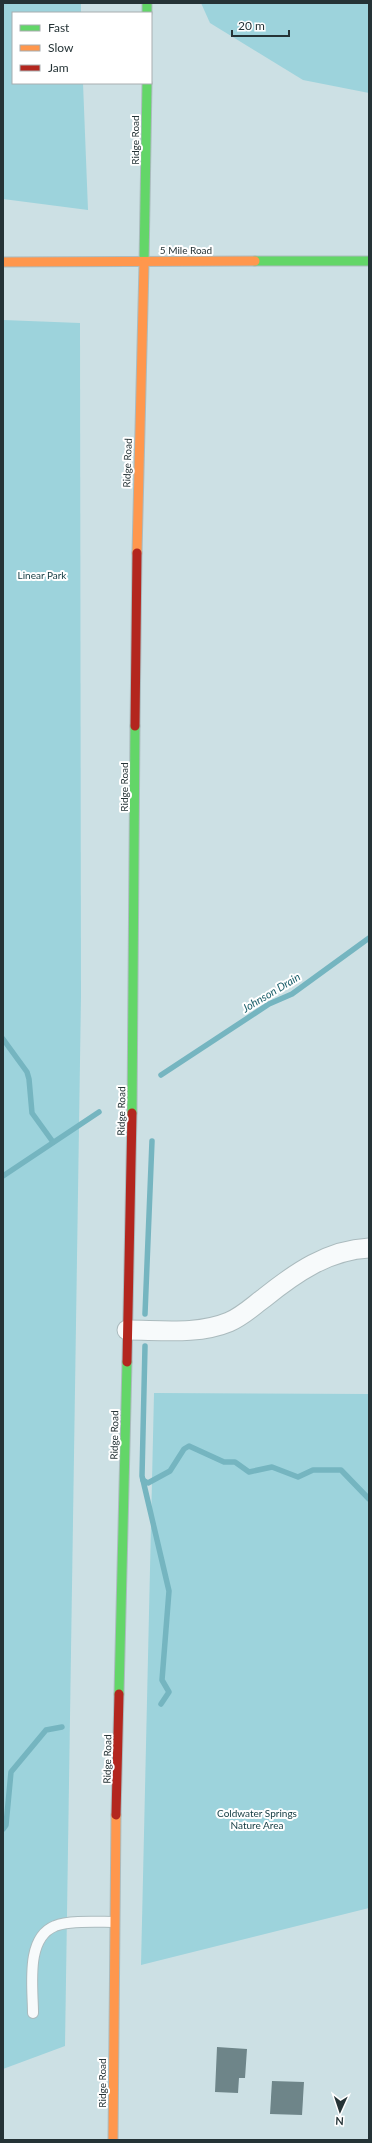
<svg xmlns="http://www.w3.org/2000/svg" width="372" height="2143" viewBox="0 0 372 2143" font-family="Lato,sans-serif">
	<style>
		.green { fill: #9dd3dc }
		.lines { fill: none; stroke-linecap: round; stroke-linejoin: round }
		.stream { stroke: #75b5c0; stroke-width: 5.5 }
		.building { fill: #6e8589 }
		.lane-casing { stroke: #abbbbe; stroke-width: 12 }
		.street-casing { stroke: #abbbbe; stroke-width: 21 }
		.fast-casing { stroke: #abbbbe; stroke-width: 11 }
		.slow-casing { stroke: #abbbbe; stroke-width: 11 }
		.jam-casing { stroke: #abbbbe; stroke-width: 11 }
		.lane { stroke: #f7fafb; stroke-width: 10 }
		.street { stroke: #f7fafb; stroke-width: 19 }
		.fast { stroke: #63d668; stroke-width: 9 }
		.slow { stroke: #ff974d; stroke-width: 9 }
		.jam { stroke: #b3261e; stroke-width: 9 }
		.labels { text-anchor: middle; dominant-baseline: central; stroke-width: 4; stroke-linejoin: round; paint-order: stroke }
		.street-label { font-size: 10px; fill: #253336; stroke: #fff }
		.park-label { font-size: 10px; fill: #123a40; stroke: #fff }
		.water-label { font-size: 11px; font-style: italic; fill: #1b5e69; stroke: #fff }
	</style>
	<rect width="100%" height="100%" fill="#cce0e4"/>
	<!-- green -->
	<g class="green">
		<polygon points="3,3 81,3 81,13 13,13 13,83 83,83 88,210 3,199"/>
		<polygon points="201,3 369,3 369,93 303,80 210,23"/>
		<polygon points="3,320 80,323 81,996 65,2046 3,2069"/>
		<polygon points="154,1393 369,1394 369,1908 141,1965"/>
	</g>
	<g class="lines">
		<!-- stream -->
		<g class="stream">
			<polyline points="3,1039 27,1072 29,1079 32,1113 53,1142"/>
			<polyline points="161,1075 269,1004 292,994 369,938"/>
			<polyline points="3,1176 99,1112"/>
			<polyline points="145,1314 152,1141"/>
			<polyline points="145,1346 142,1476 169,1591 162,1680 169,1692 161,1704"/>
			<polyline points="143,1480 148,1483 170,1471 184,1449 189,1446 224,1462 235,1462 249,1472 272,1467 298,1477 313,1470 341,1470 369,1499"/>
			<polyline points="3,1829 6,1825 11,1772 46,1730 62,1727"/>
		</g>
	</g>
	<!-- building -->
	<g class="building">
		<polygon points="217,2047 247,2049 245,2078 239,2078 238,2093 215,2092"/>
		<polygon points="272,2081 304,2082 302,2115 270,2114"/>
	</g>
	<g class="lines">
		<!-- lane casing -->
		<g class="lane-casing">
			<path id="lane" d="M33,2013C33,1987 25,1938 55,1926C69,1920 99,1922 114,1922"/>
		</g>
		<!-- street casing -->
		<g class="street-casing">
			<path id="street" d="M127,1330C160,1330 198,1335 229,1322C243,1316 253,1306 264,1298C295,1273 328,1250 369,1248"/>
		</g>
		<!-- fast casing -->
		<g class="fast-casing">
			<g id="fast">
				<polyline points="147,3 147,13"/>
				<polyline points="255,261 369,261"/>
				<polyline points="144,264 147,83"/>
				<polyline points="132,1113 135,726"/>
				<polyline points="119,1694 127,1362"/>
			</g>
		</g>
		<!-- slow casing -->
		<g class="slow-casing">
			<g id="slow">
				<polyline points="3,262 255,261"/>
				<polyline points="137,553 144,264"/>
				<polyline points="113,2140 116,1815"/>
			</g>
		</g>
		<!-- jam casing -->
		<g class="jam-casing">
			<g id="jam">
				<polyline points="135,726 137,553"/>
				<polyline points="127,1362 132,1113"/>
				<polyline points="116,1815 119,1694"/>
			</g>
		</g>
		<!-- lane -->
		<use href="#lane" class="lane"/>
		<!-- street -->
		<use href="#street" class="street"/>
		<!-- fast -->
		<use href="#fast" class="fast"/>
		<!-- slow -->
		<use href="#slow" class="slow"/>
		<!-- jam -->
		<use href="#jam" class="jam"/>
	</g>
	<g class="labels">
		<!-- street labels -->
		<g class="street-label">
			<text transform="translate(135 140) rotate(-90)">Ridge Road</text>
			<text x="186" y="250">5 Mile Road</text>
			<text transform="translate(127 463) rotate(-88)">Ridge Road</text>
			<text transform="translate(124 787) rotate(-90)">Ridge Road</text>
			<text transform="translate(121 1111) rotate(-89)">Ridge Road</text>
			<text transform="translate(114 1435) rotate(-89)">Ridge Road</text>
			<text transform="translate(107 1759) rotate(-89)">Ridge Road</text>
			<text transform="translate(102 2083) rotate(-90)">Ridge Road</text>
		</g>
		<!-- park labels -->
		<g class="park-label">
			<text x="42" y="575">Linear Park</text>
			<text x="257" y="1813">Coldwater Springs<tspan x="257" dy="12">Nature Area</tspan></text>
		</g>
		<!-- water labels -->
		<g class="water-label">
			<text transform="translate(271 992) rotate(-31)">Johnson Drain</text>
		</g>
	</g>
	<!-- border -->
	<rect width="372" height="2143" fill="none" stroke="#253336" stroke-width="8"/>
	<!-- legend -->
	<rect x="12" y="12" width="140" height="72" fill="#ffffff" stroke="#a8adaf"/>
	<rect x="20" y="25" width="20" height="6" fill="#63d668" stroke="#a8adaf"/>
	<text x="48" y="32" font-size="12" fill="#253336">Fast</text>
	<rect x="20" y="45" width="20" height="6" fill="#ff974d" stroke="#a8adaf"/>
	<text x="48" y="52" font-size="12" fill="#253336">Slow</text>
	<rect x="20" y="65" width="20" height="6" fill="#b3261e" stroke="#a8adaf"/>
	<text x="48" y="72" font-size="12" fill="#253336">Jam</text>
	<!-- north arrow -->
	<g transform="translate(340 2111) rotate(183)" stroke="#ffffff" stroke-width="3" paint-order="stroke">
	<path d="M0-3L7 15L0 10L-7 15Z" fill="#253336"/>
	<text y="-6" font-size="11" font-weight="bold" text-anchor="middle" fill="#253336">N</text>
	</g>
	<!-- scale -->
	<path d="M232 30v6h57v-6" fill="none" stroke="#253336" stroke-width="2"/>
	<text x="238" y="30" font-size="12" fill="#253336" stroke="#ffffff" stroke-width="3" paint-order="stroke">20 m</text>
</svg>
